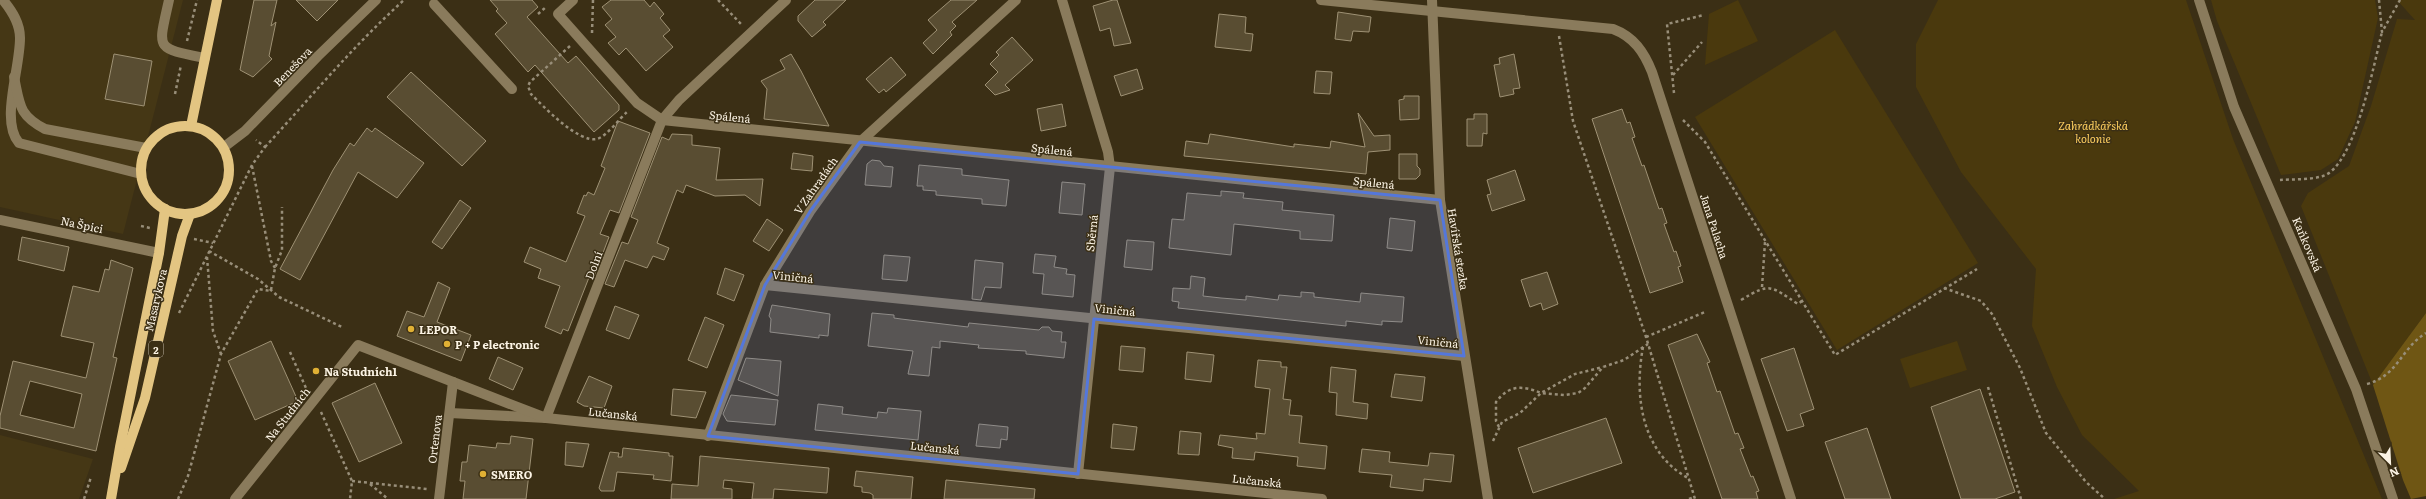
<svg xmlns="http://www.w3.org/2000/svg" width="2426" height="499" viewBox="0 0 2426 499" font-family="Literata,serif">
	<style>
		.built { fill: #453715 }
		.green { fill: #4a390d }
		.forest { fill: #6f5614 }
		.building { fill: #594d32; stroke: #9e9174; fill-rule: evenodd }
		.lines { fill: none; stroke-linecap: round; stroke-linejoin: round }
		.path { stroke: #988e79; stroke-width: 2.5; stroke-dasharray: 3 3; stroke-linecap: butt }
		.minor { stroke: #8a7b5c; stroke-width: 10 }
		.major { stroke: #e3c582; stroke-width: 10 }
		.marked { fill: #5477db; fill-opacity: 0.2; stroke: #5477db; stroke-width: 3; stroke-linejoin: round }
		.poi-dot { fill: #e0b034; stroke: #3b2f15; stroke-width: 1.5 }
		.labels { text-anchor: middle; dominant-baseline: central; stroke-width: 3; stroke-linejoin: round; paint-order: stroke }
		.shield { fill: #3b2f15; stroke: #c1b8a6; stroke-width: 1 }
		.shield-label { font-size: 10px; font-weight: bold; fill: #fbf3e4 }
		.street-label { font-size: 11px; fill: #fbf3e4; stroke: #3b2f15 }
		.park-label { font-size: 11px; font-style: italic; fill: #fccd5e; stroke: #3b2f15 }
		.poi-label { font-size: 11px; font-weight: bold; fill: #fbf3e4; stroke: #3b2f15; text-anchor: start }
	</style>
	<rect width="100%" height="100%" fill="#3b2f15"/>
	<!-- built -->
	<g class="built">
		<polygon points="0,0 183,0 123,234 0,207"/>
		<polygon points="0,435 93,459 79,499 0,499"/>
	</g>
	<!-- green -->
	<g class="green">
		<polygon points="1738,0 1758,41 1705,65 1709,14"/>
		<polygon points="1938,0 2186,0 2233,139 2382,499 2114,499 2139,491 2082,435 2057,387 2032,326 2036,269 1961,172 1916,87 1916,44"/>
		<polygon points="2211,0 2375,0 2378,18 2355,122 2338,159 2321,170 2281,175 2217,21"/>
		<polygon points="2397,0 2426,0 2426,313 2373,385 2301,206 2308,193 2349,166 2371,106 2397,19 2415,20"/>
		<polygon points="1835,30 1978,263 1837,350 1695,117"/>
		<polygon points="1957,341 1967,370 1910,388 1900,359"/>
	</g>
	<!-- forest -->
	<polygon class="forest" points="2426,313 2426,496 2411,499 2403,480 2373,385"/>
	<!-- building -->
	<g class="building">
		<polygon points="254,0 277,0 271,26 276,22 269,56 272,59 253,77 240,70"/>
		<polygon points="296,0 338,0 317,21"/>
		<polygon points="490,0 532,0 538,7 527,17 568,63 576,56 619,105 619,110 594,132 535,65 528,72 495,34 507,23 496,11 498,9"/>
		<polygon points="611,0 644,0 650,7 654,2 664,14 660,18 670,30 663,36 673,47 646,71 626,48 619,55 608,43 616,37 605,25 612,19 602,7"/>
		<polygon points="815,0 846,0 823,22 826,25 812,37 798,21 798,16"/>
		<polygon points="951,0 977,0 952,22 956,26 950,32 952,35 933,54 923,43 937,30 928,20"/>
		<polygon points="1113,0 1117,0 1131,43 1114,46 1110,28 1100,31 1093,6"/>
		<polygon points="1338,12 1371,17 1369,32 1353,31 1351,41 1335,39"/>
		<polygon points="1219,14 1246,17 1245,33 1253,34 1251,51 1215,47"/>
		<polygon points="1012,37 1033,60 1005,85 1010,90 995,95 985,85 998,72 990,64 999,55 996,52"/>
		<polygon points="114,54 152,61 144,106 105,99"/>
		<polygon points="791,54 801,71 829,126 764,119 767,89 761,81 785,69 780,60"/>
		<polygon points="1514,54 1520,88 1513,89 1514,94 1500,97 1494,65 1500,64 1499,58"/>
		<polygon points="891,57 906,75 886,92 884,89 879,93 866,79"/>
		<polygon points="1137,69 1143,89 1121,96 1114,76"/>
		<polygon points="1316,71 1332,72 1330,94 1314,93"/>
		<polygon points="411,72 486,141 462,166 387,97"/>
		<polygon points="1404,96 1419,96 1419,119 1400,120 1399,100 1404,99"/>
		<polygon points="1062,104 1066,126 1041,131 1037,109"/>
		<polygon points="1622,109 1627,123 1630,122 1635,137 1632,138 1642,166 1644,165 1659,209 1662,208 1667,223 1664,224 1674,252 1676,251 1681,266 1678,267 1683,282 1650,293 1592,119"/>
		<polygon points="1358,113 1374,136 1390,135 1390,150 1368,152 1366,174 1184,156 1186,141 1208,144 1210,134 1294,147 1294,144 1330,148 1331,141 1365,147"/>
		<polygon points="1474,114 1487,114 1487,134 1483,133 1482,146 1467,146 1467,119 1474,119"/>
		<polygon points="618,121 650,133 619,213 610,210 600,234 609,237 593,279 589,277 588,280 568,331 563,329 561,334 545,327 560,286 538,278 541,269 524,262 530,247 566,262 585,216 577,213 584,195 586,196 588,192 594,195 605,168 601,166"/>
		<polygon points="367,128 372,132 375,128 424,163 397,198 358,172 300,280 280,269 333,170 350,143 354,146"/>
		<polygon points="672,134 692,135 692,145 720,148 716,180 763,179 760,206 745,195 715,196 686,185 683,193 677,190 657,243 669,248 664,260 653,256 647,268 625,260 614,287 605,284 622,242 628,244 638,220 631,217 662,137 669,140"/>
		<polygon points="793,153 813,156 812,171 791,169"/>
		<polygon points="1399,154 1417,154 1417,166 1420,169 1420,175 1416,179 1399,179"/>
		<polygon points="872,160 880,161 884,166 893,167 891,187 865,185 867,164"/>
		<polygon points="919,165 962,169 962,175 1009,180 1006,206 982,204 982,199 936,195 936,191 923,190 923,186 917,186"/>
		<polygon points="1515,170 1525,200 1492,211 1487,195 1491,194 1487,180"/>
		<polygon points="1062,182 1085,184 1082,215 1059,213"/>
		<polygon points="1221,191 1244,193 1243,198 1283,202 1282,210 1334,215 1332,241 1300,239 1300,231 1234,224 1231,255 1169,248 1172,219 1184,220 1187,193 1221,196"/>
		<polygon points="460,200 471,208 442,249 432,242"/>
		<polygon points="1390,218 1415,221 1412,251 1387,248"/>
		<polygon points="767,219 783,230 769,251 753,241"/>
		<polygon points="22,237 69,247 64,271 18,260"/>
		<polygon points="1127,240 1154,242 1152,270 1124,267"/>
		<polygon points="1035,254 1056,256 1054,267 1067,269 1066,274 1075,275 1073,297 1042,294 1044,274 1033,273"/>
		<polygon points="884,255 910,257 907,281 882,279"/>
		<path d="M111,260L133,268L113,357L117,358L96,451L0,428V416L13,361L86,378L94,343L61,336L73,286L99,292L105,269L109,270ZM30,381L82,394L74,428L20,415Z"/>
		<polygon points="975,260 1003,263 1001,288 985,287 981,300 972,299"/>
		<polygon points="725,268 744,275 734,301 717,294"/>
		<polygon points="1547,272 1558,304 1543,310 1541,303 1530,307 1521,280"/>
		<polygon points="1191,276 1205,278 1203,296 1221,298 1246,300 1246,296 1278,300 1279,295 1301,297 1301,292 1314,293 1314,297 1360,302 1361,293 1404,297 1402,322 1382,321 1382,325 1346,321 1346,326 1178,308 1179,302 1172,301 1173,288 1190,289"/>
		<polygon points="438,282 450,288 437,322 471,335 461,361 397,336 407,311 424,317"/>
		<polygon points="772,305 830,314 828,336 819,335 819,338 770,332 771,319 769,316"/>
		<polygon points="615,306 639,315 629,339 606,330"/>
		<polygon points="872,313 894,315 894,318 901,319 968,327 969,323 1039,330 1042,327 1049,327 1052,331 1062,332 1061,342 1066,342 1064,358 1026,354 1026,351 978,348 979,345 940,341 940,348 932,347 929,376 908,374 913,351 868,346"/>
		<polygon points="705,317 724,325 707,368 688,360"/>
		<polygon points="1697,334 1710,362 1707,363 1717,392 1720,391 1735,434 1738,433 1744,448 1740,449 1751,477 1753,476 1759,491 1756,492 1758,499 1722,499 1668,345"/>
		<polygon points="271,341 298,401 255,420 228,361"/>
		<polygon points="1121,346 1145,348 1143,372 1119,370"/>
		<polygon points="1794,348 1814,409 1800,414 1804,426 1787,431 1761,359"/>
		<polygon points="1187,352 1214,355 1211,382 1185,379"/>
		<polygon points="498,357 523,368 513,390 489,379"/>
		<polygon points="746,358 781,361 778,396 738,380"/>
		<polygon points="1258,360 1281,362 1281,367 1287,367 1283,399 1291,400 1289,415 1302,416 1299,443 1327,446 1325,469 1297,466 1298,457 1255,452 1254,460 1232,458 1233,448 1218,445 1220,435 1257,439 1256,433 1265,434 1270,389 1255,387"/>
		<polygon points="1331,367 1356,370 1353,402 1368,404 1367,419 1336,415 1337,393 1329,392"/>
		<polygon points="1395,374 1425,377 1422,401 1391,397"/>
		<polygon points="589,376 612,386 604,408 584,406 577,402"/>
		<polygon points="375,383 402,443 359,462 332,403"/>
		<polygon points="673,389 706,392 696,418 671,415"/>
		<polygon points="1980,389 2015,492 1995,499 1961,499 1931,407"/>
		<polygon points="731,395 778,400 775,425 727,421 723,414"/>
		<polygon points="818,404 843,407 842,414 877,418 878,412 887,413 888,408 921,411 918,440 815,430"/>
		<polygon points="1606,418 1622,463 1533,493 1518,448"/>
		<polygon points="979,424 1008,427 1007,440 1001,439 1000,448 976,446"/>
		<polygon points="1113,424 1137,427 1134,450 1111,448"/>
		<polygon points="1867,428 1891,499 1845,499 1825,442"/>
		<polygon points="1180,431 1201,433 1199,455 1178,454"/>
		<polygon points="511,436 533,439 526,499 463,499 465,481 460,481 462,462 467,462 469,445 496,448 497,443 510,444"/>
		<polygon points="566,442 589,444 583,467 565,465"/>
		<polygon points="623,448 669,453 669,456 673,456 671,481 653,479 654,475 617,472 614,491 601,491 599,488 610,452 619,453 618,457 622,457"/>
		<polygon points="1362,449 1390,452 1389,462 1428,466 1430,453 1454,455 1451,482 1424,479 1423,491 1390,487 1392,475 1359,472"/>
		<polygon points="700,456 829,468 827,493 774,489 773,499 752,499 754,483 724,480 723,488 732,489 732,499 671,499 672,484 698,486"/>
		<polygon points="856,471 913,477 911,499 873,499 873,495 870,493 862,492 862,487 854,486"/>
		<polygon points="946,480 1035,489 1034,499 944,499"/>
	</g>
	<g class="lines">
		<!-- path -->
		<g class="path">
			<polyline points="718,0 741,24"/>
			<polyline points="2379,0 2382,32 2400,0"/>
			<polyline points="538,14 546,7"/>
			<polyline points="592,33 593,0"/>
			<polyline points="1559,36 1573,121 1646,337 1695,499"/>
			<polyline points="187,41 197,0"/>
			<path d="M570,46L530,82L528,86L531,94C543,106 578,143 597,139C607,136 619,119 627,112"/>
			<polyline points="1673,75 1702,42"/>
			<polyline points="1674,93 1667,24 1704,15"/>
			<polyline points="175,94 181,65"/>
			<polyline points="1683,120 1705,142 1835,355 1977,269"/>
			<path d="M265,147C311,97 353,46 404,0"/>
			<polyline points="252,166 271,261 275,268"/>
			<path d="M2280,180C2293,179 2310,180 2323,176C2355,166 2374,63 2382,32"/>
			<polyline points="141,226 150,228"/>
			<polyline points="194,239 213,243"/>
			<polyline points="209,251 258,279 279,297 342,327"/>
			<polyline points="207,257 213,331 221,354"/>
			<polyline points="1762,287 1765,242"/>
			<polyline points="1944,288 1981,301 1992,314 2020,368 2046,433 2086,482 2105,499"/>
			<polyline points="271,290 275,268 282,250 282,207"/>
			<path d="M1741,300C1771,282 1770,286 1798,304L1802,301"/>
			<polyline points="179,313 252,165 265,147 256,140"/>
			<polyline points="1646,337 1705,312"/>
			<path d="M1643,347C1634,395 1641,452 1688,478"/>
			<polyline points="290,352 306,388"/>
			<path d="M2367,384C2398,376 2401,348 2426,333"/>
			<polyline points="1988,387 2021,499"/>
			<polyline points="321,412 352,481 350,499"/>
			<path d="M1499,427L1496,421V402C1509,385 1522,385 1541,393L1575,374L1603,367"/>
			<polyline points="1493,441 1502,422 1520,413 1541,393 1565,395 1578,393 1585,388 1603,367 1624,360 1648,344"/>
			<polyline points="352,481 427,489"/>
			<polyline points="370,484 388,499"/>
			<polyline points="84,499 91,477"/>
			<polyline points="178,499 188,476 221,354 258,289 271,291"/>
			<polyline points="1689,499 1694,497"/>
		</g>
		<!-- minor -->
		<g class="minor">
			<path d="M3,0C12,11 20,23 20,38C20,70 0,121 19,143L141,174"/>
			<path d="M169,0C158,50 154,48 205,58"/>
			<polyline points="573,0 558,14 637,103 662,120 1440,200"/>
			<polyline points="1062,0 1108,152 1110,167 1078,474"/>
			<path d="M1321,0L1613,29C1634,37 1644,52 1652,72L1791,499"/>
			<polyline points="1432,0 1440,200 1488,499"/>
			<polyline points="2199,0 2234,107 2356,389 2393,499"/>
			<polyline points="434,4 512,89"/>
			<path d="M14,77C20,104 18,115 45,129L146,148"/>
			<polyline points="224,147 245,131 318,56 376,0"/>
			<polyline points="0,220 159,253"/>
			<polyline points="765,285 1464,356"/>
			<polyline points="450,413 546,418 662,120 679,100 786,0"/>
			<polyline points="708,436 765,285 811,210 860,142 1016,0"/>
			<polyline points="235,499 358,345 546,418 1322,499"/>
			<polyline points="439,499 453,382"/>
		</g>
		<!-- major -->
		<g class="major">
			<circle cx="185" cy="170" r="44"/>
			<polyline points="191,126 217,0"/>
			<polyline points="121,468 145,398 182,236 190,214"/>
			<polyline points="111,499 120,447 159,253 165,209"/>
		</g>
	</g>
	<!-- marked area -->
	<path class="marked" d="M860,142L1440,200L1464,356L1094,319L1078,474L708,436L765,285L811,210Z"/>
	<!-- markers -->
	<g class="poi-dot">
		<circle cx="411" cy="329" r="4"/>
		<circle cx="447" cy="344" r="4"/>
		<circle cx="316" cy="371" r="4"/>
		<circle cx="483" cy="474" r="4"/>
	</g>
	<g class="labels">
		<!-- shield labels -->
		<rect class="shield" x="149" y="341" width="14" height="16" rx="3"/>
		<g class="shield-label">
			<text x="156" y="349">2</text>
		</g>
		<!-- street labels -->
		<g class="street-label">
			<text transform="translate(292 66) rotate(-46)">Benešova</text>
			<text transform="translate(730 116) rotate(6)">Spálená</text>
			<text transform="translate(1052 149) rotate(6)">Spálená</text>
			<text transform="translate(1374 182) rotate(6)">Spálená</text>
			<text transform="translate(815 185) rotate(-55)">V Zahradách</text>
			<text transform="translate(82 224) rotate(12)">Na Špici</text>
			<text transform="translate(1715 226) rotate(72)">Jana Palacha</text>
			<text transform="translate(1091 233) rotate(-84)">Sběrná</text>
			<text transform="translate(2308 244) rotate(67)">Kaňkovská</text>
			<text transform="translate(1459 249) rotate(81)">Havířská stezka</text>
			<text transform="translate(593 265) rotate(-69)">Dolní</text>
			<text transform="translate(793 276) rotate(6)">Viničná</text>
			<text transform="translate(155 300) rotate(-77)">Masarykova</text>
			<text transform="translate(1115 309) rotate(6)">Viničná</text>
			<text transform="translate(1438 341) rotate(6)">Viničná</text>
			<text transform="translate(613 413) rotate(6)">Lučanská</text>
			<text transform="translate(287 414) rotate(-52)">Na Studních</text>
			<text transform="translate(434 439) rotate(-83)">Ortenova</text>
			<text transform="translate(935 447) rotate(6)">Lučanská</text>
			<text transform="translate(1257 480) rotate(6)">Lučanská</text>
		</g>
		<!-- park labels -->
		<g class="park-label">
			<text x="2093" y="125">Zahrádkářská<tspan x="2093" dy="13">kolonie</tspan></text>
		</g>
		<!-- poi labels -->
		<g class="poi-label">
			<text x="419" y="329">LEPOR</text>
			<text x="455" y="344">P + P electronic</text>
			<text x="324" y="371">Na Studních1</text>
			<text x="491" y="474">SMERO</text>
		</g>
	</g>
	<!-- north arrow -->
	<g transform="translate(2390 463) rotate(156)" stroke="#3b2f15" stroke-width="3" paint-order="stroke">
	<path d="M0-3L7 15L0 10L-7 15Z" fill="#fbf3e4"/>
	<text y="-6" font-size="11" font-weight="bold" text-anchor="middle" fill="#fbf3e4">N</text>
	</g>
</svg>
